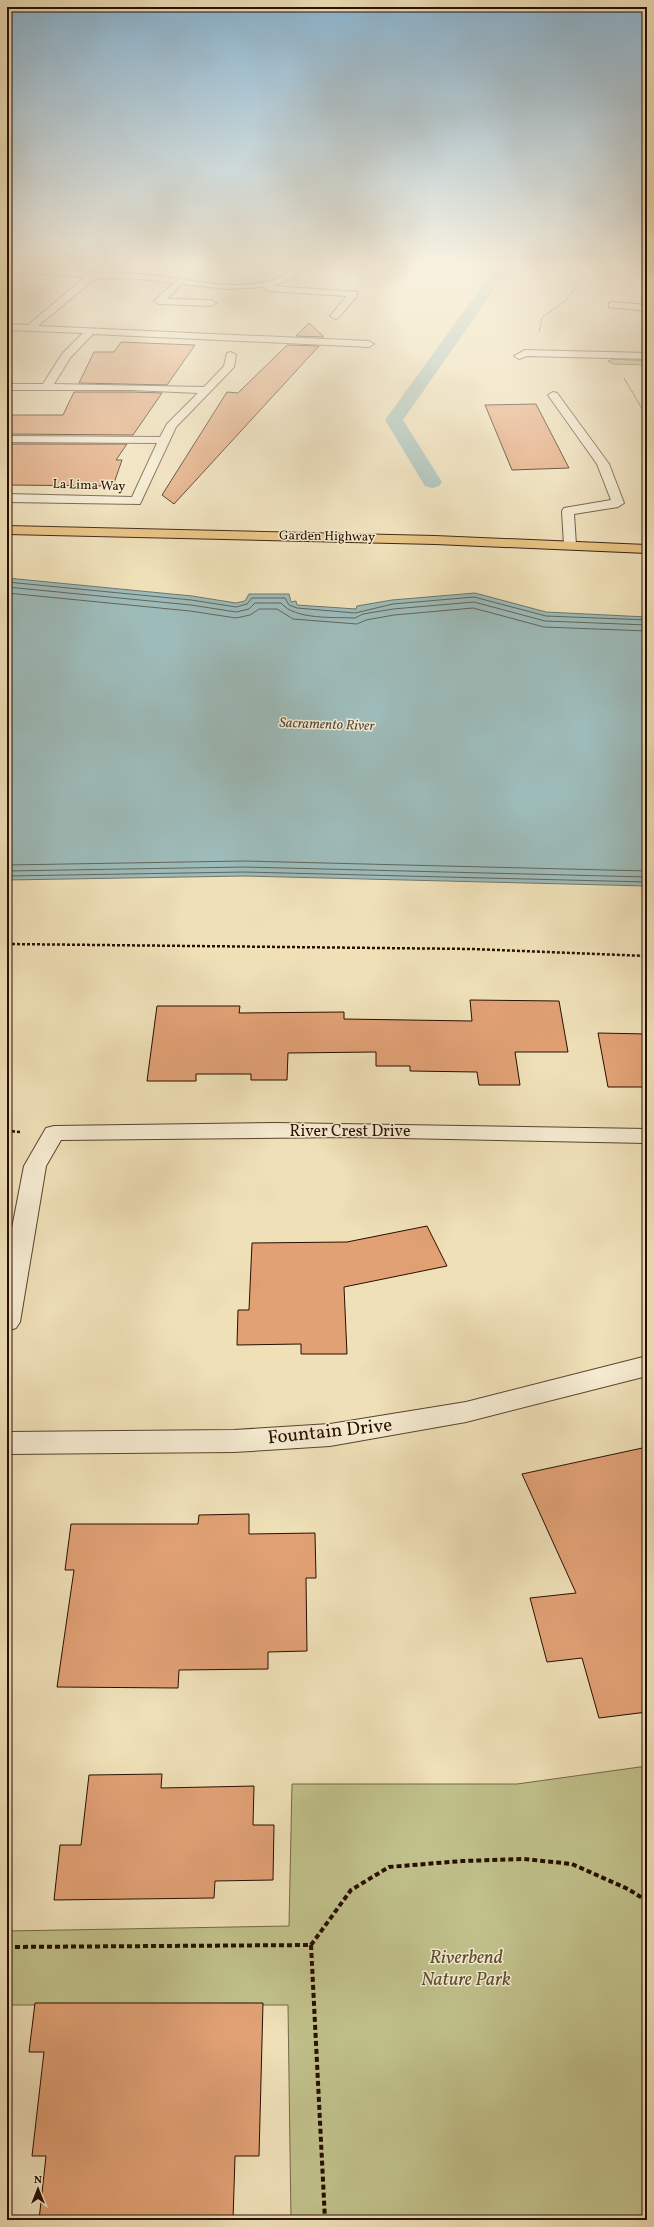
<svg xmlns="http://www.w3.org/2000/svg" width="654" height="2227" viewBox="0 0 654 2227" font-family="Vollkorn,serif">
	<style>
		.green { fill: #c0c08a; stroke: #746845 }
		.water { fill: #9dbbb9; stroke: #6e766f }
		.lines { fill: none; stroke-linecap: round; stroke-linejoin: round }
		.shore { stroke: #62655c; stroke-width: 1 }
		.canal { fill: #9dbbb9; fill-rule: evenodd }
		.building { fill: #e1a175; stroke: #280f00 }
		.minor-casing { stroke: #5a432e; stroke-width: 2 }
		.major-casing { stroke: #280f00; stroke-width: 2 }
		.path-far2 { stroke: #280f00; stroke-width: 1; stroke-dasharray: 1.5 1; stroke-linecap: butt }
		.path-far1 { stroke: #280f00; stroke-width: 2.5; stroke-dasharray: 3 2; stroke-linecap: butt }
		.path { stroke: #280f00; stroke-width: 4; stroke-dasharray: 5 3; stroke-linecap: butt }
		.minor { fill: #f5ebd1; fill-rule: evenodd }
		.major { fill: #e8c07c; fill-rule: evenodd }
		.labels { text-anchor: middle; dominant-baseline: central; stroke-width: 3; stroke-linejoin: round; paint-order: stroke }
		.far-street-label { font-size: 13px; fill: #280f00; stroke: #f5ebd1 }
		.far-water-label { font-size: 14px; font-style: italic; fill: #514b41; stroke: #f5ebd1 }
		.street-label { font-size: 16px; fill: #280f00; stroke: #f5ebd1 }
		.near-street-label { font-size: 19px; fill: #280f00; stroke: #f5ebd1 }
		.near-park-label { font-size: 19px; font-style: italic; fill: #5d4d30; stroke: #f5ebd1 }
	</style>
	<rect width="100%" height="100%" fill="#efe0b8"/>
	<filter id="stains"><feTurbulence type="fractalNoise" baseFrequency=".005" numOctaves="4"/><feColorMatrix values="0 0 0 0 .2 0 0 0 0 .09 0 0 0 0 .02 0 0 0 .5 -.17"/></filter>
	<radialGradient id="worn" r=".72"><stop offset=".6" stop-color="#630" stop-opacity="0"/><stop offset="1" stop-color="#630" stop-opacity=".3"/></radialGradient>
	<!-- green -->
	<g class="green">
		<polygon points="615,359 647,361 647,365 613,364 608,361"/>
		<polygon points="647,1766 647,2220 291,2220 288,2005 7,2005 7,1931 289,1926 292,1784 517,1784"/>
	</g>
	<!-- water -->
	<polygon class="water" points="7,578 192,596 236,603 245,601 249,594 289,594 291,602 296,601 297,605 356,609 357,606 392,600 475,593 546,612 647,617 647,886 244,876 7,880"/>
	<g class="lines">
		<!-- shore -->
		<g class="shore">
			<polyline points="7,582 191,600 236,607 247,604 252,598 285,598 289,605 297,608 355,613 393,604 474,597 546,616 647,620"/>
			<path d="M7,587L191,605L236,612L249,609L255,603H281C295,620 334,617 355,618L363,614L393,609L474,602L545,621L647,625"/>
			<polyline points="7,593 190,611 236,618 250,615 259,609 277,609 293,619 357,624 366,620 394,615 473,608 544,627 647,631"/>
			<polyline points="7,865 244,861 647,871"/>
			<polyline points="7,871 244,867 647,877"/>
			<polyline points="7,876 244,872 647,882"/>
		</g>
		<!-- canal -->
		<polygon class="canal" points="499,263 513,263 403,420 442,482 439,486 432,488 425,486 385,420"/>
	</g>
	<!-- building -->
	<g class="building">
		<polygon points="309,323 324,337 296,336"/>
		<polygon points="121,342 143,343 195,345 167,385 79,383 94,352 114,352"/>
		<polygon points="287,345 319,346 174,504 162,495 227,392 238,393"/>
		<polygon points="74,392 132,392 162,393 133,435 7,434 7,415 63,415"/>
		<polygon points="536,404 569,468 512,470 485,405"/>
		<polygon points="7,444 127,444 116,460 122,460 113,486 7,485"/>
		<polygon points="470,1000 559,1001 568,1052 515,1052 520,1085 479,1085 477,1072 410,1071 410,1066 376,1066 376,1052 288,1053 287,1080 251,1080 251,1074 196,1074 196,1081 147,1081 157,1006 240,1006 239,1013 344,1012 344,1019 472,1021"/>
		<polygon points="598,1033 647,1034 647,1087 608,1087"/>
		<polygon points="427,1226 447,1266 344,1287 347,1354 301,1354 301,1344 237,1345 238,1310 249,1310 252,1243 347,1242"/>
		<polygon points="647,1447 647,1712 599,1718 582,1658 547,1662 530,1598 576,1593 522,1474"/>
		<polygon points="249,1514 249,1534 315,1533 316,1578 306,1578 307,1651 268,1652 268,1669 179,1670 178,1688 57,1687 74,1570 65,1570 71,1524 198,1524 199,1515"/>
		<polygon points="162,1774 161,1788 254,1786 253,1825 274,1825 273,1880 215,1881 214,1898 54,1900 60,1845 81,1845 89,1775"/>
		<polygon points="35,2003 263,2003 259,2156 235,2156 233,2220 39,2220 46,2156 32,2156 44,2052 29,2052"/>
	</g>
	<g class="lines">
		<!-- minor casing -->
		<g class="minor-casing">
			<g id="minor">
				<path d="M272,263H430L434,266L430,269L375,266H308L294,278L273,286L357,292V296L338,318L335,319L330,316L347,296L267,291L263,287L227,289L182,284L167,299L211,300L216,303L211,306L159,304L154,301L156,299L174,283L140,279L96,278L38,326L369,341L374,344L369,347L93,334L70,358L54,384L204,387L224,366L227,353L231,352L236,355L234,367L176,427L140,504L7,502V494L132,497L157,443L7,442V436L160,437L167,424L198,393L132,390H7V384H43L62,354L83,333L7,330V324L28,325L85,277L7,271V265C32,267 58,270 83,272C102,273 122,272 141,274C191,278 255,301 298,266H276Z"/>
				<polygon points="623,263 631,263 634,266 647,271 647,277 628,270"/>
				<polygon points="612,302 647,305 647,311 609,307 609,303"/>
				<polygon points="525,350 647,353 647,359 527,356 519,359 514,356"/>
				<polygon points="553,392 557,393 609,464 624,503 618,507 574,514 576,545 570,549 564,545 562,511 564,508 611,500 597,464 548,395"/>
				<polygon points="276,1123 647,1129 647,1143 350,1137 61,1140 46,1166 20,1322 16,1328 7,1331 7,1254 24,1166 46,1128 54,1126"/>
				<polygon points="647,1356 647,1376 466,1422 330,1446 234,1452 7,1454 7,1432 234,1430 330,1424 466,1402"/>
			</g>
		</g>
		<!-- major casing -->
		<g class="major-casing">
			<polygon id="major" points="7,526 435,536 647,545 647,553 435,544 7,534"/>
		</g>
		<!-- path-far2 -->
		<g class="path-far2">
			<polyline points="539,332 542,318 566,300 594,263"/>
			<polyline points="624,378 647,417"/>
		</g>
		<!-- path-far1 -->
		<g class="path-far1">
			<polyline points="7,944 472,949 647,956"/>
			<polyline points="7,1131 21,1132"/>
		</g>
		<!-- path -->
		<g class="path">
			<polyline points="311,1945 325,2220"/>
			<polyline points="7,1947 311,1945 351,1890 389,1867 462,1861 524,1859 572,1864 628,1889 647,1901"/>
		</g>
		<!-- minor -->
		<use href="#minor" class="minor"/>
		<!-- major -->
		<use href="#major" class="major"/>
	</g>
	<!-- sky -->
	<linearGradient id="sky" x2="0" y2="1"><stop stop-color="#8ab7d5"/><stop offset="0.46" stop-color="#f8f1df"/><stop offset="1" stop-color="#f8f1df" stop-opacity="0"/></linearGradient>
	<rect width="654" height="575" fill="url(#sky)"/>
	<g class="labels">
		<!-- far-street labels -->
		<g class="far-street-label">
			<text transform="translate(89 486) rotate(2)">La Lima Way</text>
			<text transform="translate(327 537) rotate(1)">Garden Highway</text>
		</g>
		<!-- far-water labels -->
		<g class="far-water-label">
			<text transform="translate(327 725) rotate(2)">Sacramento River</text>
		</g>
		<!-- street labels -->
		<g class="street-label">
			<text x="350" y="1132">River Crest Drive</text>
		</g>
		<!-- near-street labels -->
		<g class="near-street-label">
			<text transform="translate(330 1432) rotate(-6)">Fountain Drive</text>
		</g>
		<!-- near-park labels -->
		<g class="near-park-label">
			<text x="466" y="1958">Riverbend<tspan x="466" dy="22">Nature Park</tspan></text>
		</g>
	</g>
	<!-- margin -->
	<rect width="654" height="2227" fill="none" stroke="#efe0b8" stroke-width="24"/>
	<rect x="8" y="8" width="638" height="2211" fill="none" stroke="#280f00" stroke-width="2"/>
	<rect x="12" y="12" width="630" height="2203" fill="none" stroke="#280f00"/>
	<!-- north arrow -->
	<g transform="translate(38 2189)" stroke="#f5ebd1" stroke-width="3" paint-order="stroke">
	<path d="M0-3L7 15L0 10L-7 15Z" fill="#280f00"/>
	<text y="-6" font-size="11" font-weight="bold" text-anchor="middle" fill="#280f00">N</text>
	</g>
	<rect width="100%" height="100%" filter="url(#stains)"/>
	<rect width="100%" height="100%" fill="url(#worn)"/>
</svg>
